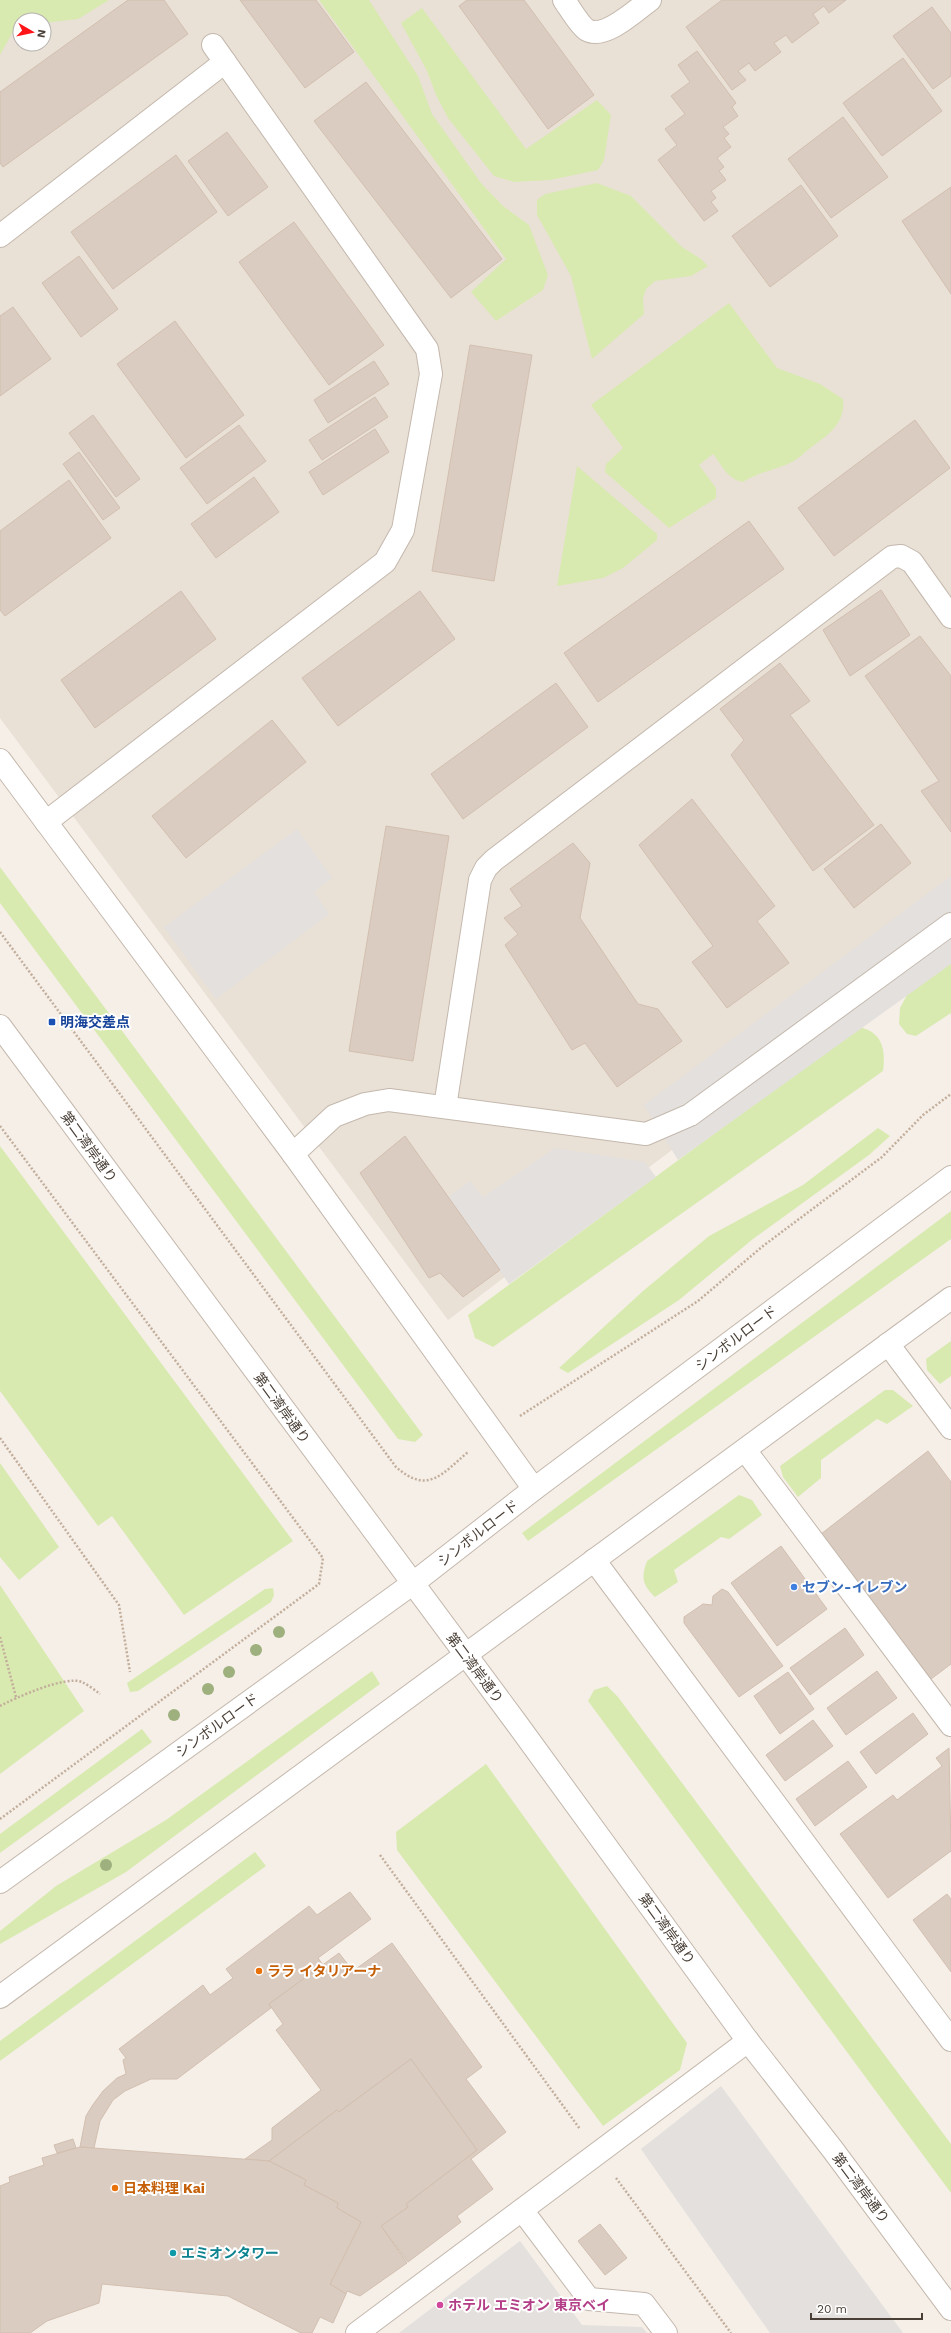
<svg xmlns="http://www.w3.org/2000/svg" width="951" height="2333" viewBox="0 0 951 2333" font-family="'Work Sans','Noto Sans JP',sans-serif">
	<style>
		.residential { fill: #e9e0d6; fill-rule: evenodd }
		.green { fill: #d9eab0 }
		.parking { fill: #e3e0dd }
		.building { fill: #daccc0; stroke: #d2bfb0 }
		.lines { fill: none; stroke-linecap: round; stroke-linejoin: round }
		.minor-casing { stroke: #c4b8ad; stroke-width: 24 }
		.path { stroke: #c3ae9b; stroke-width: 2.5; stroke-dasharray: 2 2; stroke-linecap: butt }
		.minor { stroke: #fff; stroke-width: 22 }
		.tree { fill: #9eb07e }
		.transit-dot { fill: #1a4fb4; stroke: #fff; stroke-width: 1.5 }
		.shop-dot { fill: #3f7fe0; stroke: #fff; stroke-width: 1.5 }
		.food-dot { fill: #e8710a; stroke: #fff; stroke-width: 1.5 }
		.culture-dot { fill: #0f9aa8; stroke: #fff; stroke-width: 1.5 }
		.hotel-dot { fill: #d1479c; stroke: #fff; stroke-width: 1.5 }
		.labels { text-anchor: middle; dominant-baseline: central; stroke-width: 4; stroke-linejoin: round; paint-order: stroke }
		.transit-label { font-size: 14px; font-weight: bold; fill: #164399; stroke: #fff; text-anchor: start }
		.street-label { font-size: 14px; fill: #493f36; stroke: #fff }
		.shop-label { font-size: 14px; font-weight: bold; fill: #366cbe; stroke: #fff; text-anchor: start }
		.food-label { font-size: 14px; font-weight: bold; fill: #c56008; stroke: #fff; text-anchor: start }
		.culture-label { font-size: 14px; font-weight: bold; fill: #0d838f; stroke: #fff; text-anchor: start }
		.hotel-label { font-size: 14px; font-weight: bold; fill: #b23c85; stroke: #fff; text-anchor: start }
	</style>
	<rect width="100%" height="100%" fill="#f5efe8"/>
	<!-- residential -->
	<path class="residential" d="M0,0H951V938L448,1320L0,718ZM20,20H44V44H20Z"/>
	<!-- green -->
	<g class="green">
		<polygon points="0,0 109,0 78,19 44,23 44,20 20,20 20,25 16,26 0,55"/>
		<polygon points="319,0 369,0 418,76 432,114 481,183 503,206 529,225 548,275 543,290 496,321 471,292 506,259"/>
		<polygon points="422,8 526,149 597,100 611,115 604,160 598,170 550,180 514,182 494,176 448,118 436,95 427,71 401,23"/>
		<polygon points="597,183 631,196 682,247 701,259 708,266 691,276 655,281 646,289 643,298 644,314 592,359 571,276 537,215 537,200 545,194"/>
		<path d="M729,303L777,368L820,384L843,399C846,424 827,436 809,449C804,453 798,459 792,462C776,470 758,472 743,482C727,479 722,465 713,454L699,465L716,488V498L669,528L605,472L606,464L623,448L591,405Z"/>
		<polygon points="577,466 657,534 657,540 623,568 603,578 557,586"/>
		<polygon points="0,867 423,1435 415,1442 398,1439 0,903"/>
		<polygon points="951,962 951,1013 916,1036 907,1034 899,1024 900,1008 908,993"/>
		<path d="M859,1027C882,1032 886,1049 883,1071L493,1347L475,1338L468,1315Z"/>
		<polygon points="878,1128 890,1136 869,1155 753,1239 679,1300 568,1373 559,1368 643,1291 709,1236 803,1185"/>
		<polygon points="0,1146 293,1541 184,1615 112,1516 98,1526 0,1391"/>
		<polygon points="951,1211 951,1239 528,1541 522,1533"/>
		<polygon points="951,1341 951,1376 940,1384 927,1370 926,1359"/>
		<polygon points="885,1390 893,1390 913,1406 887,1424 877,1419 821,1460 821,1478 798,1497 783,1477 780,1466"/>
		<polygon points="0,1463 59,1547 19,1580 0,1557"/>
		<path d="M739,1495L752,1500L762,1515L729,1539L721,1537L674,1570L678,1582L655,1597C642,1585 641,1577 647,1561Z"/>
		<polygon points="0,1585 84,1711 0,1774"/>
		<polygon points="273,1588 274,1595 271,1602 138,1691 130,1692 127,1683 265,1589"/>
		<polygon points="372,1671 380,1684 126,1872 0,1944 0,1931 56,1886 166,1820"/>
		<polygon points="607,1686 618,1697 951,2144 951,2193 588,1701 594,1690"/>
		<polygon points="142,1729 152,1742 0,1853 0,1834"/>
		<polygon points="486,1764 687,2043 680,2070 603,2126 397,1850 396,1832"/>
		<polygon points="255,1852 266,1866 0,2061 0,2041"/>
	</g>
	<!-- parking -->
	<g class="parking">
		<polygon points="297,829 332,878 314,892 329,914 216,999 164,927"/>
		<polygon points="951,876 951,964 678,1160 644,1105"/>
		<polygon points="555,1148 645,1162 656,1177 509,1284 448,1197 470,1181 483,1197"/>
		<polygon points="721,2086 903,2333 770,2333 641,2149"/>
		<polygon points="520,2241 582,2325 642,2327 647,2333 399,2333"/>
	</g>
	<!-- building -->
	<g class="building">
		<polygon points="128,0 164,0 188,34 3,167 0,163 0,92"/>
		<polygon points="240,0 316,0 354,52 305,88"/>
		<polygon points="467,0 524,0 594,95 548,129 459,6"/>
		<polygon points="722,0 846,0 829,13 824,6 813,14 819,23 792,43 786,35 774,43 781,52 755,71 749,63 738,71 746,80 732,90 686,27"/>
		<polygon points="932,7 951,33 951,76 933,89 893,36"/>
		<polygon points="697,51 736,103 732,107 738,116 723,127 729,134 724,138 731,147 717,158 724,167 719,171 726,180 711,191 716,198 711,202 718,211 704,221 658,160 677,145 665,129 685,114 671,96 690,82 678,65"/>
		<polygon points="903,58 942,111 882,156 843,103"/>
		<polygon points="366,82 502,259 451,298 314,121"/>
		<polygon points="843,117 888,177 831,218 788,159"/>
		<polygon points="227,132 268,187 228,216 188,161"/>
		<polygon points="176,155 217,212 113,289 71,232"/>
		<polygon points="801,185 838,236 770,287 732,236"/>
		<polygon points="951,187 951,294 902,221"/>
		<polygon points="294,222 384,345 329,385 239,262"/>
		<polygon points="79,256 118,309 81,337 42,283"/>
		<polygon points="13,307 51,359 0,396 0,316"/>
		<polygon points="175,321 244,415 186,458 117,364"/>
		<polygon points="470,345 532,355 494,581 432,571"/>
		<polygon points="374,361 389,384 328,423 314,400"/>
		<polygon points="375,397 388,417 322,460 309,440"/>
		<polygon points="93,415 140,479 116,497 69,433"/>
		<polygon points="915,420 950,468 834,556 798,508"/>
		<polygon points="239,425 266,461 207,504 180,468"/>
		<polygon points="375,429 389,452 323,495 309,472"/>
		<polygon points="79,452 120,508 103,520 63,464"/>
		<polygon points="254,477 279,512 216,558 191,524"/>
		<polygon points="69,480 111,538 5,616 0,610 0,531"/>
		<polygon points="749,521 784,569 598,702 564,653"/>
		<polygon points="881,590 910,635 850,676 823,630"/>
		<polygon points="181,591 216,639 95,728 61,680"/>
		<polygon points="420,591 455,639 338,726 302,678"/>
		<polygon points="920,636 951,676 951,832 921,791 939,781 865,676"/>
		<polygon points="780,663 810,701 790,715 874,825 813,871 731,755 744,740 720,709"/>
		<polygon points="556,683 588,727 463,819 431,774"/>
		<polygon points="272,720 306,762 186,858 152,816"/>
		<polygon points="692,799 775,906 757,921 789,963 727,1008 692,962 713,946 639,845"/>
		<polygon points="881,824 911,863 854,908 824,869"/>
		<polygon points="386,826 449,836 413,1061 349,1051"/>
		<polygon points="573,843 590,863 580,918 638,1004 658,1009 682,1041 617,1087 585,1043 572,1050 505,945 518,934 504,918 522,906 510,889"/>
		<polygon points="405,1136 500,1270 463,1297 440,1273 429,1278 360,1173"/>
		<polygon points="928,1451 951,1482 951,1664 931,1679 821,1534"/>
		<polygon points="781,1546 827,1609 777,1646 731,1583"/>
		<polygon points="722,1589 728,1592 783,1666 739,1697 684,1623 684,1617 703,1604 712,1605 713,1596"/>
		<polygon points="845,1628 864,1655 810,1695 790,1668"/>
		<polygon points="877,1671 897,1698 846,1735 827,1708"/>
		<polygon points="788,1672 814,1709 780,1734 754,1696"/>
		<polygon points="913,1713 928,1734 876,1774 860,1752"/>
		<polygon points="813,1720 833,1746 785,1781 766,1755"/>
		<polygon points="949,1748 951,1851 888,1898 840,1834 893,1795 897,1800 942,1766 936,1758"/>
		<polygon points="848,1761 867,1787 815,1826 796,1799"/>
		<polygon points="350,1892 371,1919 318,1958 323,1965 269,2004 271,2008 177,2079 151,2079 125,2091 113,2100 100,2121 94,2148 80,2147 86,2116 92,2106 103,2091 117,2078 126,2074 123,2060 126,2058 119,2049 203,1985 210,1995 233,1978 226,1969 309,1906 317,1915"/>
		<polygon points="947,1894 951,1899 951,1972 913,1920"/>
		<polygon points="392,1943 482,2067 466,2079 506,2132 471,2159 493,2189 457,2216 461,2222 408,2262 381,2226 408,2207 406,2204 477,2150 411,2059 339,2112 337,2110 269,2161 245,2159 272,2140 272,2128 321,2090 276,2030 283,2024 269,2004 339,1953 353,1971"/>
		<polygon points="411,2059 477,2150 406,2204 408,2207 381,2226 407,2263 360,2296 347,2291 346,2294 330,2284 361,2222 337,2208 338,2203 304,2185 306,2180 269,2161 337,2110 339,2112"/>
		<polygon points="73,2139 76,2148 57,2153 54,2145"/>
		<polygon points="80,2147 269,2161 306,2180 304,2185 338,2203 337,2208 361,2222 330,2284 346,2294 333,2323 320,2317 312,2333 301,2333 228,2296 102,2284 99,2303 47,2321 30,2333 0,2333 0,2186 10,2182 9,2177 44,2165 42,2158"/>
		<polygon points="600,2224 627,2258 605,2275 578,2241"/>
	</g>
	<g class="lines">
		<!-- minor casing -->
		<g class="minor-casing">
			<g id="minor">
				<path d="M564,0C569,7 580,26 587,30C605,40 636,10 650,0"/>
				<polyline points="0,236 225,62"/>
				<polyline points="0,760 293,1154 534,1489"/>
				<polyline points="46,822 385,562 403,530 431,374 427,349 213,45"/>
				<polyline points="0,1026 515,1721 748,2041 833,2150 951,2309"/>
				<polyline points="445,1107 480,880 486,868 494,860 892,557 901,556 912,562 951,617"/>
				<polyline points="293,1154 334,1116 365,1104 389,1100 646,1134 690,1115 951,924"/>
				<polyline points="888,1344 951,1428"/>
				<polyline points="745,1450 951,1725"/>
				<polyline points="594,1560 951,2040"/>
				<polyline points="0,1882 412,1584 534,1489 951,1177"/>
				<polyline points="0,1997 951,1298"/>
				<polyline points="522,2210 589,2299 644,2304 666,2333"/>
				<polyline points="357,2333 748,2041"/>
			</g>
		</g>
		<!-- path -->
		<g class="path">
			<path d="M0,932L396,1467C428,1495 442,1474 468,1452"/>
			<polyline points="0,1126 323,1558 319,1584 0,1819"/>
			<polyline points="520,1416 698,1301 763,1246 882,1157 923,1115 951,1094"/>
			<polyline points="0,1438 119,1605 130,1672"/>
			<polyline points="0,1637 16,1697"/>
			<path d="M0,1706C15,1698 66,1675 82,1682C88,1685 95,1690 100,1694"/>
			<polyline points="380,1855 580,2129"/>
			<polyline points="616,2178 731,2333"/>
		</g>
		<!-- minor -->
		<use href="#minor" class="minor"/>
	</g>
	<!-- trees -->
	<g class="tree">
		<circle cx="279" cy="1632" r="6"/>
		<circle cx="256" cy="1650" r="6"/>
		<circle cx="229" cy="1672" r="6"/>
		<circle cx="208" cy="1689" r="6"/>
		<circle cx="174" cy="1715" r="6"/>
		<circle cx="106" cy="1865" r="6"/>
	</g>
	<!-- markers -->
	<rect class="transit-dot" x="48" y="1018" width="8" height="8" rx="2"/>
	<circle class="shop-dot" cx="794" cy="1587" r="4"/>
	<g class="food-dot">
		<circle cx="259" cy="1971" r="4"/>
		<circle cx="115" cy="2188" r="4"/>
	</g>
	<circle class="culture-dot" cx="173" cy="2253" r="4"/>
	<circle class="hotel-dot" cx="440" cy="2305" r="4"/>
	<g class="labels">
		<!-- transit labels -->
		<g class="transit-label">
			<text x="60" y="1022">明海交差点</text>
		</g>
		<!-- street labels -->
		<g class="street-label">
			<text transform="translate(89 1147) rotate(54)">第二湾岸通り</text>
			<text transform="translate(736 1338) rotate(-37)">シンボルロード</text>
			<text transform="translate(282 1408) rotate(54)">第二湾岸通り</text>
			<text transform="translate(478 1533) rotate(-38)">シンボルロード</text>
			<text transform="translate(475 1668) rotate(53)">第二湾岸通り</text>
			<text transform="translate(217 1725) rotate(-36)">シンボルロード</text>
			<text transform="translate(667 1929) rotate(54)">第二湾岸通り</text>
			<text transform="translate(861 2188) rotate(53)">第二湾岸通り</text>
		</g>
		<!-- shop labels -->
		<g class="shop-label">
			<text x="802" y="1587">セブン-イレブン</text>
		</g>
		<!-- food labels -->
		<g class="food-label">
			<text x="267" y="1971">ララ イタリアーナ</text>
			<text x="123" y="2188">日本料理 Kai</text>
		</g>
		<!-- culture labels -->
		<g class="culture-label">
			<text x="181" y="2253">エミオンタワー</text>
		</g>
		<!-- hotel labels -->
		<g class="hotel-label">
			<text x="448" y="2305">ホテル エミオン 東京ベイ</text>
		</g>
	</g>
	<!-- north arrow -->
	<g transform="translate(32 32) rotate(99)"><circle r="19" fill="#ffffff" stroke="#b6b2af"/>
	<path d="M0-3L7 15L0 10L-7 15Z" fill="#ff1518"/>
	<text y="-6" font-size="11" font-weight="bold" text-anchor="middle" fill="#493f36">N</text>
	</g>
	<!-- scale -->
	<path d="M811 2313v6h111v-6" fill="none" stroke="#493f36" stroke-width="2"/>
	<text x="817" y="2313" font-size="12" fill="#493f36" stroke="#ffffff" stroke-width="3" paint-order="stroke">20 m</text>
</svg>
